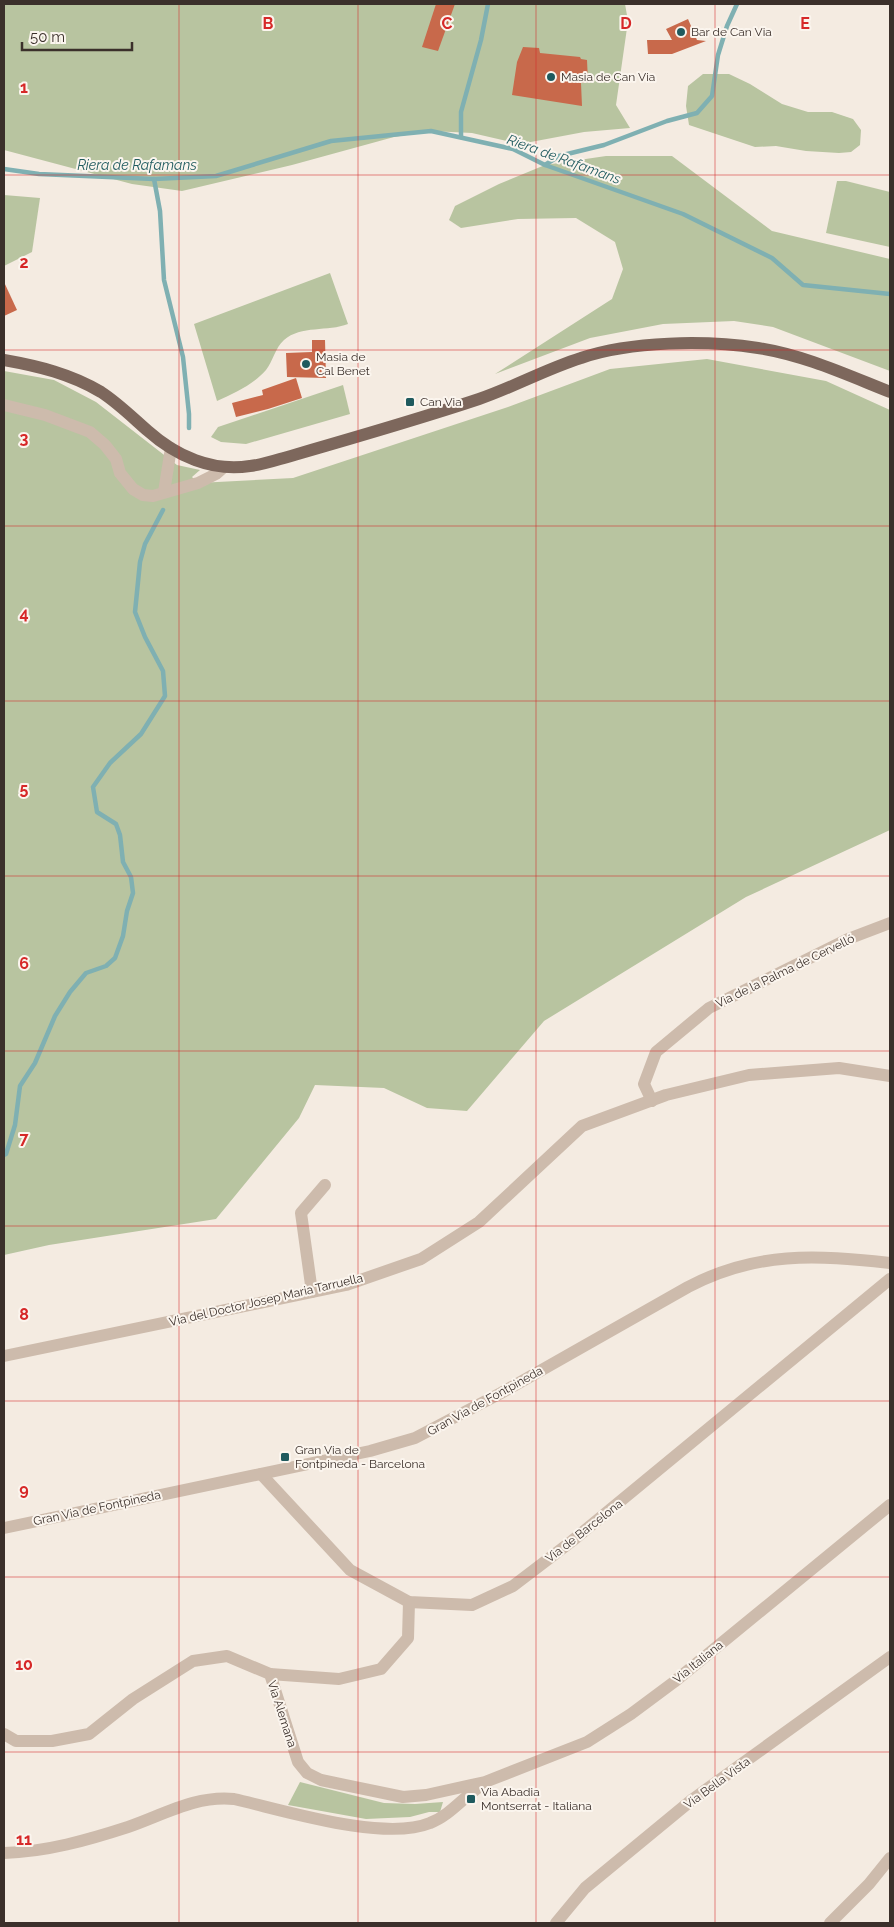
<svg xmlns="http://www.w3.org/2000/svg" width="894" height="1927" viewBox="0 0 894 1927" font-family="Raleway,sans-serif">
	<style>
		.green { fill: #b8c4a0 }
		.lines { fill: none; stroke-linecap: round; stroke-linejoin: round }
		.stream { stroke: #7fb0b2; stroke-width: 4.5 }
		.building { fill: #c8694b }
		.minor { stroke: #cdbbac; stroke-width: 12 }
		.major { stroke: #7d675c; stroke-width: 12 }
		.grid { fill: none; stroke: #d62828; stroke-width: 1; stroke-opacity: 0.55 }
		.poi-dot { fill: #1f5a5e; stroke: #fbf5ee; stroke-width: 2 }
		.labels { text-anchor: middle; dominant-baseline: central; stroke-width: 4; stroke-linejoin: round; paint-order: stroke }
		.poi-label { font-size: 12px; fill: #3b302b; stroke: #fbf5ee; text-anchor: start }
		.street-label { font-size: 12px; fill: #3b302b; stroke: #fbf5ee }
		.water-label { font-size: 14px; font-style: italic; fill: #1f5a5e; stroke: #fbf5ee }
		.grid-label { font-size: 16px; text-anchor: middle; font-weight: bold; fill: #d62828; stroke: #fbf5ee; stroke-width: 4; stroke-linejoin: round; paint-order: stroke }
	</style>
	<rect width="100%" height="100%" fill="#f4ebe1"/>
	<!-- green -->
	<g class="green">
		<polygon points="4,4 625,4 628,21 616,105 630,128 584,132 520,144 472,133 431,131 394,137 292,165 182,191 132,184 4,150"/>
		<polygon points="703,74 729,74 750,84 782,104 808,112 832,112 853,119 861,130 860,145 851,152 839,153 806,151 776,146 755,147 689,125 686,106 688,86"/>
		<polygon points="606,156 672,156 772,231 890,259 890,371 773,327 734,321 663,324 590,338 495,374 612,299 623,269 615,242 576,218 518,219 461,228 449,220 455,206 499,184 545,165"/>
		<polygon points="837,181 846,181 890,192 890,247 826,233"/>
		<polygon points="4,195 40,198 32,252 4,266"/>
		<path d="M330,273L348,324C328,332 301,325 284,340C275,348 273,361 266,370C253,385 234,393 217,401L194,324Z"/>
		<polygon points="707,359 826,381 890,410 890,830 746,897 544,1021 467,1111 427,1108 384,1088 315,1085 299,1118 216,1219 49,1245 4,1255 4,371 54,380 96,402 177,465 200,470 192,477 198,483 293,478 508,407 610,369"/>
		<polygon points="343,385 350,414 246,444 221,442 211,437 218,427"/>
		<polygon points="300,1782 384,1803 415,1804 443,1802 440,1812 429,1812 410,1817 366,1819 288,1805"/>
	</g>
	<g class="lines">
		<!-- stream -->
		<g class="stream">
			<polyline points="461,137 461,112 481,40 488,4"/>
			<polyline points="545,165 559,156 604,145 667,121 697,113 712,96 718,55 727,26 737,4"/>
			<polyline points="4,169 39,174 154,179 216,176 331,141 431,131 513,149 545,165 683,214 772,258 803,285 890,294"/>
			<polyline points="154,179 160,211 164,280 183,357 189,414 189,428"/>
			<polyline points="4,1155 6,1154 15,1125 20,1086 35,1063 55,1016 70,992 86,973 106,966 115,958 123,936 127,911 133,893 131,877 123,862 120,835 116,824 97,812 93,787 110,763 141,734 165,696 163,671 145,637 135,612 140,562 145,544 163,510"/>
		</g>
	</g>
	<!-- building -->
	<g class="building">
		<polygon points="436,4 455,4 438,51 422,47"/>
		<polygon points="688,19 697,40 706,41 672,54 648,54 647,40 672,40 666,29"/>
		<polygon points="523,47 539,48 540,53 580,57 581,59 587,60 588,82 581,83 582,106 512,95 517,62"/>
		<polygon points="4,282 17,310 4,316"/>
		<polygon points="312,340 325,340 326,378 287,377 286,353 312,352"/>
		<polygon points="296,378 302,398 268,409 236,417 232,403 263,395 262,390"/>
	</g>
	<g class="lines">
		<!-- minor -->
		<g class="minor">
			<polyline points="4,405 45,415 90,432 105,445 116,459 120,473 133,489 143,495 153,496 198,483 216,474 224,467"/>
			<polyline points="164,492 171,448"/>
			<polyline points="652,1101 644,1084 656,1052 709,1008 848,939 890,923"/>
			<polyline points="312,1292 301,1213 325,1185"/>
			<polyline points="4,1356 346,1285 421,1259 479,1222 582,1126 666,1095 749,1075 839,1068 890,1076"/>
			<polyline points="261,1474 350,1570 409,1602 472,1605 513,1586 572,1541 890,1279"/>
			<path d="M4,1528L370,1451L415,1438L501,1393L688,1287C756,1251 816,1255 890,1263"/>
			<polyline points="270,1674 339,1679 381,1669 408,1638 409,1602"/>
			<polyline points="4,1734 16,1741 52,1741 89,1734 133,1699 193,1661 227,1656 270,1674 298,1762 307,1773 321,1780 403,1797 426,1795 485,1782 587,1742 631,1714 674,1682 890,1505"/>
			<path d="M4,1853C46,1852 88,1840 128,1827C163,1815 196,1795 234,1799C283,1810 384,1842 430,1823C449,1816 463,1798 479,1787"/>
			<polyline points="556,1923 585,1888 693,1799 890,1657"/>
			<polyline points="830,1923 869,1884 890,1858"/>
		</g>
		<!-- major -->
		<path class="major" d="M4,360C38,366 71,374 101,392C118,403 133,418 148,431C176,456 212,472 250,466C260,465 270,462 280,459C346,440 413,421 479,399C514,387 546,369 581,358C631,341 706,340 758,348C804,355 847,375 890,392"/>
	</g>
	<!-- grid -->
	<path class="grid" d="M179,4V1923M358,4V1923M536,4V1923M715,4V1923M4,175H890M4,350H890M4,526H890M4,701H890M4,876H890M4,1051H890M4,1226H890M4,1401H890M4,1577H890M4,1752H890"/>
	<!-- markers -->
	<g class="poi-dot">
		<circle cx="681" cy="32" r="5"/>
		<circle cx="551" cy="77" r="5"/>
		<circle cx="306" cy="364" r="5"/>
		<rect x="405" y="397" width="10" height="10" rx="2.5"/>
		<rect x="280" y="1452" width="10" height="10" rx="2.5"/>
		<rect x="466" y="1794" width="10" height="10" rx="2.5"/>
	</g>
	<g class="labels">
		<!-- poi labels -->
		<g class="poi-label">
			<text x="691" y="32">Bar de Can Via</text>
			<text x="561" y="77">Masia de Can Via</text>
			<text x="316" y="357">Masia de<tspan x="316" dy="14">Cal Benet</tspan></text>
			<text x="420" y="402">Can Via</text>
			<text x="295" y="1450">Gran Via de<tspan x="295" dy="14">Fontpineda - Barcelona</tspan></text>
			<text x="481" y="1792">Via Abadia<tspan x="481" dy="14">Montserrat - Italiana</tspan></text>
		</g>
		<!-- street labels -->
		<g class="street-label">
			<text transform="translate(785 971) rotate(-26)">Via de la Palma de Cervelló</text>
			<text transform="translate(266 1300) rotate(-13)">Via del Doctor Josep Maria Tarruella</text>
			<text transform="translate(485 1401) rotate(-29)">Gran Via de Fontpineda</text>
			<text transform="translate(97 1508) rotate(-12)">Gran Via de Fontpineda</text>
			<text transform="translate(584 1531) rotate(-38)">Via de Barcelona</text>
			<text transform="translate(698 1662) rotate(-39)">Via Italiana</text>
			<text transform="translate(282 1714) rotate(72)">Via Alemana</text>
			<text transform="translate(717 1783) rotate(-36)">Via Bella Vista</text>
		</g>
		<!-- water labels -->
		<g class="water-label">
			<text transform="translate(564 159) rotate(20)">Riera de Rafamans</text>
			<text x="137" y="165">Riera de Rafamans</text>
		</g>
	</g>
	<g class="grid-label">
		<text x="268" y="29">B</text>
		<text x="447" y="29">C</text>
		<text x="626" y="29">D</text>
		<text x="805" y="29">E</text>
		<text x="24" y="93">1</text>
		<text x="24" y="268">2</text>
		<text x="24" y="444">3</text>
		<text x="24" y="619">4</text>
		<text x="24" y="794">5</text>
		<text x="24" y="969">6</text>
		<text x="24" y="1144">7</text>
		<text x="24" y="1320">8</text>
		<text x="24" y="1495">9</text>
		<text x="24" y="1670">10</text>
		<text x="24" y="1845">11</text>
	</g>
	<!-- border -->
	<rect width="894" height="1927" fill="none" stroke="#3b302b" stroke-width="10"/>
	<!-- scale -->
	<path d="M22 42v8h110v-8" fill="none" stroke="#3b302b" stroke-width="2.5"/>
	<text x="30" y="42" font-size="15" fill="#3b302b" stroke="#fbf5ee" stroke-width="4" paint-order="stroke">50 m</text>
</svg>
